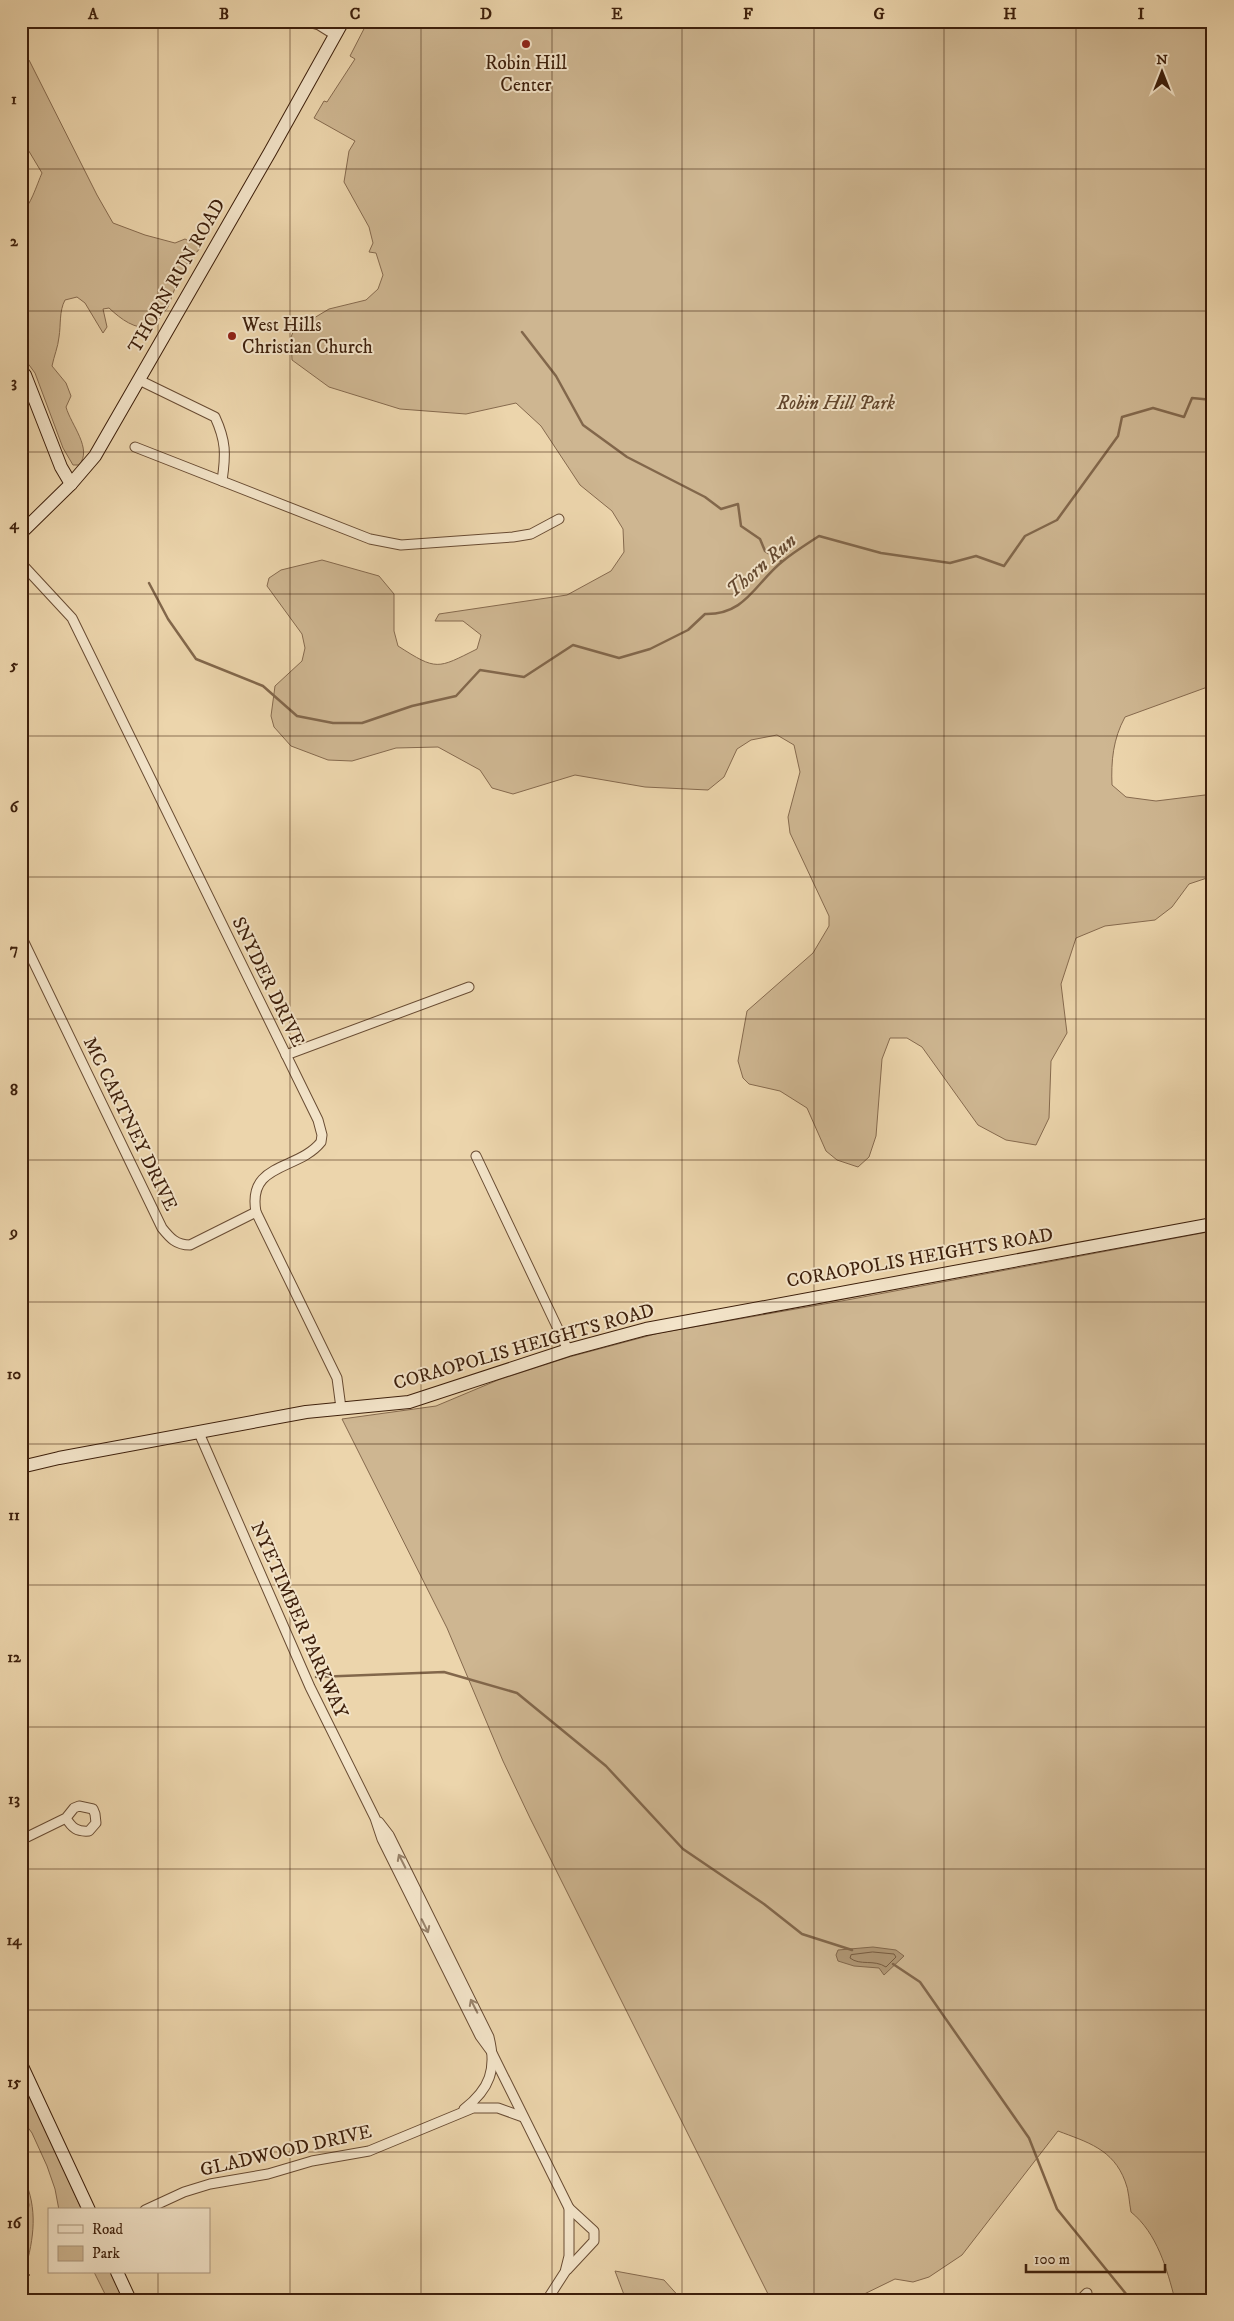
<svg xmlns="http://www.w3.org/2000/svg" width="1234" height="2321" viewBox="0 0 1234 2321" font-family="'IM FELL DW Pica',serif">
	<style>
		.green { fill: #ceb691; stroke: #866a4e }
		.water { fill: #b09775; stroke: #82674b }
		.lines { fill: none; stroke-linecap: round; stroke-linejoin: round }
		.shore { stroke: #765b40; stroke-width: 1 }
		.stream { stroke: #82674b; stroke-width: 2.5 }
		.street-casing { stroke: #694c33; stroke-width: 11 }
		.secondary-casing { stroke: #3d1f0b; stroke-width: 14 }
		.street { stroke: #f3e4c9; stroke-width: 9 }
		.secondary { stroke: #f3e4c9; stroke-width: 12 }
		.oneway { stroke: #98826a }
		.grid { fill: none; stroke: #3d1f0b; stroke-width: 1; stroke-opacity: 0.55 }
		.poi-dot { fill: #8f2418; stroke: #f3e4c9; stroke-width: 2 }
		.labels { text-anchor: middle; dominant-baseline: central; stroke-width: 4; stroke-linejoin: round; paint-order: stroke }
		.poi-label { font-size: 19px; fill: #3d1f0b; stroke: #f3e4c9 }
		.street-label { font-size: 19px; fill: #3d1f0b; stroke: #f3e4c9 }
		.park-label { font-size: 19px; font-style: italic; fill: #61452c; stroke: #f3e4c9 }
		.water-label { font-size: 20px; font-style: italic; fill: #654930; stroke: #f3e4c9 }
		.neatline { fill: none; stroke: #3d1f0b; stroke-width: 2 }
		.grid-label { font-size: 16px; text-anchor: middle; font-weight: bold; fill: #3d1f0b }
	</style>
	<rect width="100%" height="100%" fill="#ecd5ac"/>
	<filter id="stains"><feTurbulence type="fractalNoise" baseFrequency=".004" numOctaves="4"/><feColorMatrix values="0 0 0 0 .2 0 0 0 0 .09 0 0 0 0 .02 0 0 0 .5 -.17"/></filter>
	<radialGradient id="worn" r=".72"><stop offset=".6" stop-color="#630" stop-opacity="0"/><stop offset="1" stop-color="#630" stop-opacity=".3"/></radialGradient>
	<!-- green -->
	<g class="green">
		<path d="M368,21H1213V685L1125,717C1113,739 1111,761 1112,785L1126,797L1156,801L1213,794V876L1189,884L1172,907L1155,920L1105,926L1076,938L1061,984L1067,1033L1051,1061L1049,1118L1036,1145L1006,1140L978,1125L922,1047L907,1038H890L882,1059L876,1136L869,1157L858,1167L837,1160L826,1151L807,1108L780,1091L749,1084L743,1078L738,1061L747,1011L813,953L829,926V916L790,833L788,817L800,772L794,745L777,735L751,740L737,749L724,777L708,790L645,787L575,775L513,794L492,788L480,770L438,747L396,748L352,761L328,760L291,746L274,727L271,716L275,686L302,661L305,648L302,634L267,586L269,578L281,570L322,560L379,576L394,594V631L398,646C437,671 437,669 477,649L481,635L463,621H435L439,614L567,595L611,571L624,552L623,529L612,511L580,485L541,426L516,403L466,414L400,409L329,387L292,360L291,337L294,330L329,309L366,300L378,289L383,275L376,253L369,252L373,243L369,227L344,182L349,151L355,141L314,118L324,101L327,102L355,59L350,56Z"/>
		<path d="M21,52L29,60L97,195L113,223L145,235L175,243L185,239L201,247L186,265L175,288L168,307L152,328C134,329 122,320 109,308L103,309L107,327L103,333L85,303L77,297L65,300C59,311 61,325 59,337C58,347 54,356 52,366L66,383L71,396L66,407C71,425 93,449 79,465H73L63,448L35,373L21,354V212C30,208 37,184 42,173L21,138Z"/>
		<path d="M1213,1231V2300H1175C1167,2269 1157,2233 1131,2212C1129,2202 1129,2190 1125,2181C1113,2149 1087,2142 1058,2131L962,2255L929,2277L913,2282L895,2279L852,2300H771L530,1818L503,1761L447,1628L342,1419L436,1406L498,1380L569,1357L659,1333L847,1300Z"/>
		<polygon points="21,2092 30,2096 82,2210 59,2210 55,2189 47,2166 32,2133 21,2118"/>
		<path d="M24,2178C38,2209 34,2238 25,2270L30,2275L26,2279L21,2277V2253L29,2205Z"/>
		<polygon points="615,2271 664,2280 682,2300 626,2300"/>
		<polygon points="94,2272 111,2272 124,2300 108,2300"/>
	</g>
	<!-- water -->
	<polygon class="water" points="873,1947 896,1950 904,1956 884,1975 879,1968 854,1966 838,1961 836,1955 838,1950"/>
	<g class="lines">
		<!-- shore -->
		<path class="shore" d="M873,1952L894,1954L896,1957L886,1967C874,1959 860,1966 850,1958L851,1955Z"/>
		<!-- stream -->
		<g class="stream">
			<polyline points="522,332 556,376 583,425 627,457 705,497 721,509 738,504 741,526 760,539 765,551 781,561"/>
			<path d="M149,583L168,619L196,659L263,686L297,716L333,723H362L412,706L456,696L480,670L524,677L573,645L619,658L650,649L688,630L705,614C746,615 755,583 783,561C794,552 807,544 819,536L881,553L950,563L976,556L1004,566L1025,536L1057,520L1118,436L1122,417L1153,408L1184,417L1192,398L1213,400"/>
			<polyline points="316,1677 444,1672 517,1693 606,1766 683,1849 764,1904 802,1934 852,1950"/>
			<polyline points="893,1964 920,1982 1029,2138 1057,2209 1131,2300"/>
		</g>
		<!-- street casing -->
		<g class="street-casing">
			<g id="street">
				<polyline points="304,21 319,25 335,35"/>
				<path d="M139,380L215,417C226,441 226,454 222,481"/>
				<polyline points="135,447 370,539 401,545 513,537 531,534 559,519"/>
				<path d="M21,563L72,618L318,1120L322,1135L321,1142C298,1171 247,1162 256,1212L337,1378L341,1408"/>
				<path d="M21,936L162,1228C170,1238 176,1245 190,1245L256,1212"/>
				<polyline points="286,1055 469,987"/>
				<polyline points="476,1156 568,1350"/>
				<polyline points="199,1433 310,1687 375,1818 382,1839 480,2036 491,2051 569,2208 569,2256 565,2272 547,2300"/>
				<path d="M379,1822L389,1835L489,2037C497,2069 490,2089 464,2109"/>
				<path d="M21,1840L66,1818L74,1808L79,1806L93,1809L95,1814L96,1823L89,1831C77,1832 72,1828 66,1818"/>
				<polyline points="145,2210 184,2192 210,2184 268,2174 312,2161 369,2151 473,2108 498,2108 523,2117"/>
				<polyline points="567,2270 594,2241 594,2231 569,2208"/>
				<polyline points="1080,2300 1087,2293"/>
			</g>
		</g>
		<!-- secondary casing -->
		<g class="secondary-casing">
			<g id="secondary">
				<polyline points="21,370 25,375 61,467 71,484"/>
				<polyline points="21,533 71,484 95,456 270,152 343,21"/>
				<polyline points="21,1467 59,1458 306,1412 409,1402 568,1350 646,1329 1213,1224"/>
				<polyline points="21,2064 89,2210"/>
				<polyline points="117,2272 130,2300"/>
			</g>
		</g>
		<!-- street -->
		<use href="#street" class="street"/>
		<!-- secondary -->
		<use href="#secondary" class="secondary"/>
	</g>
	<!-- one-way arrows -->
	<defs><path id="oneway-shaft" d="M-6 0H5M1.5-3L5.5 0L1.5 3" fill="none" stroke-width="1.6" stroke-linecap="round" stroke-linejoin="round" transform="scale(1.25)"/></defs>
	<g class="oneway">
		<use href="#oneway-shaft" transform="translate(402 1861) rotate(-117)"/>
		<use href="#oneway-shaft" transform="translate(425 1926) rotate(64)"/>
		<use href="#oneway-shaft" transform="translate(474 2006) rotate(-117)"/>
	</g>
	<!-- grid -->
	<path class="grid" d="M158,21V2210M290,21V2300M421,21V2300M552,21V2300M682,21V2300M814,21V2300M944,21V2300M1076,21V2300M21,169H1213M21,311H1213M21,452H1213M21,594H1213M21,736H1213M21,877H1213M21,1019H1213M21,1160H1213M21,1302H1213M21,1444H1213M21,1585H1213M21,1727H1213M21,1869H1213M21,2010H1213M21,2152H1213M158,2272V2300"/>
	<!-- markers -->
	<g class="poi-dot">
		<circle cx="526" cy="44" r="5"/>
		<circle cx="232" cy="336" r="5"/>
	</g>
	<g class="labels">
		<!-- poi labels -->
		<g class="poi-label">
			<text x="526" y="63">Robin Hill<tspan x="526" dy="22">Center</tspan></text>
			<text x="242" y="325" text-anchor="start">West Hills<tspan x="242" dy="22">Christian Church</tspan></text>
		</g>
		<!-- street labels -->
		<g class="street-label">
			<text transform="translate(177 276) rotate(-60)">THORN RUN ROAD</text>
			<text transform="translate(268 982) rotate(64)">SNYDER DRIVE</text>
			<text transform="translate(130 1124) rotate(64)">MC CARTNEY DRIVE</text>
			<text transform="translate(920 1258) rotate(-10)">CORAOPOLIS HEIGHTS ROAD</text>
			<text transform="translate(524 1347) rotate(-16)">CORAOPOLIS HEIGHTS ROAD</text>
			<text transform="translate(299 1620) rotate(66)">NYETIMBER PARKWAY</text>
			<text transform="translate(286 2151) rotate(-13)">GLADWOOD DRIVE</text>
		</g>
		<!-- park labels -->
		<g class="park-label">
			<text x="836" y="403">Robin Hill Park</text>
		</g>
		<!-- water labels -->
		<g class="water-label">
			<text transform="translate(762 566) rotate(-41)">Thorn Run</text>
		</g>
	</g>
	<!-- margin -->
	<rect width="1234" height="2321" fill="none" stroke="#ecd5ac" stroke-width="55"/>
	<!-- legend -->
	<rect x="48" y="2208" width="162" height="65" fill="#f3e4c9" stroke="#aa957d"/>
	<rect x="58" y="2225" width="25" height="8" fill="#f3e4c9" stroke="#aa957d"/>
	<text x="92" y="2234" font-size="15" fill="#3d1f0b">Road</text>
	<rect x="58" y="2246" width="25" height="15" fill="#ceb691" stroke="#aa957d"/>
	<text x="92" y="2258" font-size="15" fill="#3d1f0b">Park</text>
	<!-- north arrow -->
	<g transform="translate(1162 72)" stroke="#f3e4c9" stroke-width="4" paint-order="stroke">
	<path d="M0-4L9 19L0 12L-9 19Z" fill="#3d1f0b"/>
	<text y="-8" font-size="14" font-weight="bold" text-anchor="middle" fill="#3d1f0b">N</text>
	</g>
	<!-- scale -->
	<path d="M1026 2264v8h139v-8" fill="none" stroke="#3d1f0b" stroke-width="2.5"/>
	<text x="1034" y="2264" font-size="15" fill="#3d1f0b" stroke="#f3e4c9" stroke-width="4" paint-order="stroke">100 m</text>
	<rect x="28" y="28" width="1178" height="2266" class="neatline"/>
	<g class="grid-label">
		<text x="93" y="19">A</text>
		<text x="224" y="19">B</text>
		<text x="355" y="19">C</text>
		<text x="486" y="19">D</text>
		<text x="617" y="19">E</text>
		<text x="748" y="19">F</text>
		<text x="879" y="19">G</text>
		<text x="1010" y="19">H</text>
		<text x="1141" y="19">I</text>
		<text x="14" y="104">1</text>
		<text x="14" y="246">2</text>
		<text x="14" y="387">3</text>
		<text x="14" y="529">4</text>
		<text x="14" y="670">5</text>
		<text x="14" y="812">6</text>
		<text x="14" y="954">7</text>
		<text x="14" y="1095">8</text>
		<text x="14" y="1237">9</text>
		<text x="14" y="1379">10</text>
		<text x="14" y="1520">11</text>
		<text x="14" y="1662">12</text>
		<text x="14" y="1804">13</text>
		<text x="14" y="1945">14</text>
		<text x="14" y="2087">15</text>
		<text x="14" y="2228">16</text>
	</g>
	<rect width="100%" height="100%" filter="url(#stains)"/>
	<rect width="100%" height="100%" fill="url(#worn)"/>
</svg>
